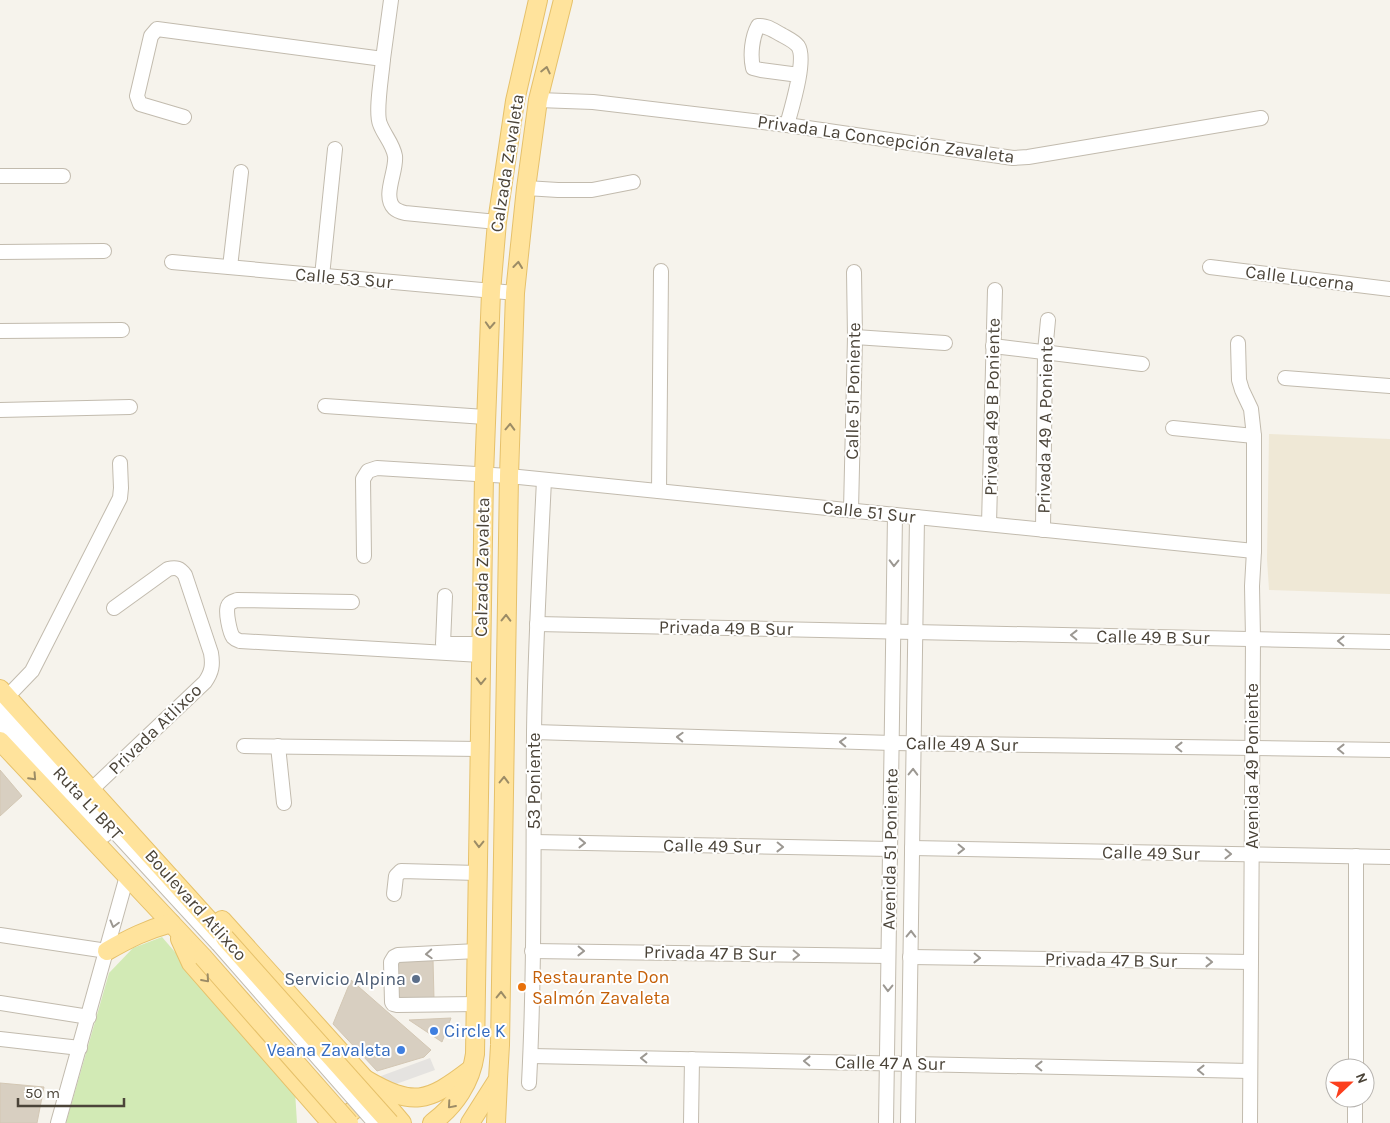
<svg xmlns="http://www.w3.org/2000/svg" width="1390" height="1123" viewBox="0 0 1390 1123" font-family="Karla,sans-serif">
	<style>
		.education { fill: #efe8d6 }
		.green { fill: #d2eab5 }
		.parking { fill: #e5e3e0 }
		.building { fill: #d8cfc1; stroke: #d3c7b4 }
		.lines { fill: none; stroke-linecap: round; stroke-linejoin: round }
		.minor-casing { stroke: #c2bbae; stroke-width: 16 }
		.major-casing { stroke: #e6c16a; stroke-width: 20 }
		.minor { stroke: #fff; stroke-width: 14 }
		.major { stroke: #ffe39c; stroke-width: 18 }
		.minor-bridge-casing { stroke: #c2bbae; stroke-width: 16; stroke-linecap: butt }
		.major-bridge-casing { stroke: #e6c16a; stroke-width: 20; stroke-linecap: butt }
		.minor-bridge { stroke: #fff; stroke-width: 14 }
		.major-bridge { stroke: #ffe39c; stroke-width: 18 }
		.oneway { stroke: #9c8c66 }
		.oneway2 { stroke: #9c9892 }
		.service-dot { fill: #5c6f8a; stroke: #fff; stroke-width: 2 }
		.food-dot { fill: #e8710a; stroke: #fff; stroke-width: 2 }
		.shop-dot { fill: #3f7fe0; stroke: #fff; stroke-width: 2 }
		.labels { text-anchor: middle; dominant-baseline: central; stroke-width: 4; stroke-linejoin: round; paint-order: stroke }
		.street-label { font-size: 18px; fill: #4b4439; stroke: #fff }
		.food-label { font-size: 18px; fill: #c56008; stroke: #fff; text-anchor: start }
		.service-label { font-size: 18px; fill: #4e5e75; stroke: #fff; text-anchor: end }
		.shop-label { font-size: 18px; fill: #366cbe; stroke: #fff; text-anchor: start }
	</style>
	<rect width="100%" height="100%" fill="#f6f3ec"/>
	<!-- education -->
	<polygon class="education" points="1269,434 1390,439 1390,594 1269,590 1267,559"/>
	<!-- green -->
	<polygon class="green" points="162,937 295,1091 297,1123 66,1123 109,973 133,948"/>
	<!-- parking -->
	<polygon class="parking" points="430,1058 435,1070 385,1088 381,1076"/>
	<!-- building -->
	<g class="building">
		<polygon points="0,770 22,796 0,816"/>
		<polygon points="433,959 434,999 398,999 398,960"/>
		<polygon points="351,980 431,1050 424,1057 377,1071 333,1024"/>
		<polygon points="451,1018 442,1042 409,1020"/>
		<polygon points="0,1083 44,1087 37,1123 0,1123"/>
	</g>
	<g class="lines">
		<!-- minor casing -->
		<g class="minor-casing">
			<g id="minor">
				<polyline points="383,59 391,0"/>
				<polyline points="538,100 593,102 787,125 1013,158 1028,157 1261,118"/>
				<path d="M184,117L140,104L137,96L151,36L157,29L383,59C382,74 375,112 380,124C384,135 393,144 395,156C397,171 382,196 394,208C397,211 401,212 405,213L497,222"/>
				<path d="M787,125C791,110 807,59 798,46C794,41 787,38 782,35C774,31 767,25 758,26C752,37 750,55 753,68L761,70L799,75"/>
				<polyline points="0,176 63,176"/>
				<polyline points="526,188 558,190 592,190 633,182"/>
				<polyline points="0,252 104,251"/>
				<polyline points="172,262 515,293"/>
				<polyline points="230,267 241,172"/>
				<polyline points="1210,267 1390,289"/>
				<polyline points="322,276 335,149"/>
				<polyline points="0,331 122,330"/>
				<polyline points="855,337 945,343"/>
				<polyline points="1238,343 1239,380 1242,390 1251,409 1254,436 1254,551 1252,586 1253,638 1250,1123"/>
				<polyline points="993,346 1142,364"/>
				<polyline points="1285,378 1390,386"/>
				<polyline points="325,406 485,417"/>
				<polyline points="0,410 130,407"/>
				<polyline points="1173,428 1254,436"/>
				<polyline points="659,491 661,271"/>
				<polyline points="851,510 855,337 854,272"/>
				<polyline points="989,524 995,290"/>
				<polyline points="1043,530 1045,352 1048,320"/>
				<polyline points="364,556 363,479 368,471 377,468 509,476 1254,551"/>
				<polyline points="445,596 443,644 481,644"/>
				<path d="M352,602L237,600C234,601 229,602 228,606C225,611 230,633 233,637C236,640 237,640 240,641L481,655"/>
				<polyline points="537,624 1390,642"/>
				<polyline points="7,697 32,671 120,498 121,488 120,463"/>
				<polyline points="0,707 218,944"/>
				<polyline points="0,723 105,835"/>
				<polyline points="534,732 892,743 1390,750"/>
				<polyline points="244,746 480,749"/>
				<polyline points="278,746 284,803"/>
				<path d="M91,790L205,682C212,672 213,665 211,653L185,575C180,568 176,567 168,569L114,608"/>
				<polyline points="534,842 890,849"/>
				<polyline points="912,848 1390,857"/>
				<polyline points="394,894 396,876 401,871 478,873"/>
				<polyline points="0,935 107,951"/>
				<polyline points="532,951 888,956"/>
				<polyline points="910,957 1251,962"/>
				<polyline points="0,1003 89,1017"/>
				<polyline points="477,1004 397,1005 393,1004 392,1002 391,962 394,957 398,955 477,951"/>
				<polyline points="0,1039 80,1048"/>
				<polyline points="531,1056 1250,1071"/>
				<polyline points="1356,1068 1356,856"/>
				<path d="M529,1083C535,966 533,850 534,734C535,649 540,564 544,480"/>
				<polyline points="58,1123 127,876"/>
				<polyline points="691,1123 692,1059"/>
				<polyline points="886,1123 895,515"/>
				<polyline points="908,1123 917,517"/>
				<polyline points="1355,1123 1355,1098"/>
			</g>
		</g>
		<!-- major casing -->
		<g class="major-casing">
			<g id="major">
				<polyline points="0,689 225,938"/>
				<polyline points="0,741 203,957"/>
				<polyline points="222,920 365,1079 402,1123"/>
				<polyline points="180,939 191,963 331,1123"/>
				<path d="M107,951C130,938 146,930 171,923"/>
				<path d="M328,1114C354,1120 365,1103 365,1079C413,1107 427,1103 470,1070"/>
				<path d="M432,1123C455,1106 471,1082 475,1054L484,475L491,292L497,222L515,101L538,0"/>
				<polyline points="470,1123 498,1079 500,1045 509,476 515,293 526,188 538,100 563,0"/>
				<polyline points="496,1123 498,1081"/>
			</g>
		</g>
		<!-- minor -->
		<use href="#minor" class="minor"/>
		<!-- major -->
		<use href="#major" class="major"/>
		<!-- minor-bridge casing -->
		<g class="minor-bridge-casing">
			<polyline id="minor-bridge" points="218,944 375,1123"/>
		</g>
		<!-- major-bridge casing -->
		<g class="major-bridge-casing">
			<g id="major-bridge">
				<polyline points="225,938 390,1123"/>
				<polyline points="203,957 349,1123"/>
			</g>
		</g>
		<!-- minor-bridge -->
		<use href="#minor-bridge" class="minor-bridge"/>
		<!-- major-bridge -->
		<use href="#major-bridge" class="major-bridge"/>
	</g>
	<!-- one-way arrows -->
	<defs><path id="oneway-chevron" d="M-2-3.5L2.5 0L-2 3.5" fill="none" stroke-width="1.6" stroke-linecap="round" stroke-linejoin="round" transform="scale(1.25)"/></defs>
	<g class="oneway">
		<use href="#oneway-chevron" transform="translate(546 70) rotate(-77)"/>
		<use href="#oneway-chevron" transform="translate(518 265) rotate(-84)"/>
		<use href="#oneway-chevron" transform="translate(490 325) rotate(93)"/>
		<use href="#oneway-chevron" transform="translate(510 427) rotate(-88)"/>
		<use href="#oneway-chevron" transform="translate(506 618) rotate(-89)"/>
		<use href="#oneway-chevron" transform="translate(481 681) rotate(91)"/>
		<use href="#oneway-chevron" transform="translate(33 777) rotate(47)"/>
		<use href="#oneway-chevron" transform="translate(504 780) rotate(-89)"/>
		<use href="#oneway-chevron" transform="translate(479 844) rotate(91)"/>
		<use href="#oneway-chevron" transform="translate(206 979) rotate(49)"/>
		<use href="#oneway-chevron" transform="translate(501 995) rotate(-89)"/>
		<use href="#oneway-chevron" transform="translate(451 1105) rotate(131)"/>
	</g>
	<g class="oneway2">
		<use href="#oneway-chevron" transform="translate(894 563) rotate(91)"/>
		<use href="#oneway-chevron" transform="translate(1074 635) rotate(-179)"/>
		<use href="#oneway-chevron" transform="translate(1341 641) rotate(-179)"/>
		<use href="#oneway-chevron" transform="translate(680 737) rotate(-178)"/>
		<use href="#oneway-chevron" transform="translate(843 742) rotate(-178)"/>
		<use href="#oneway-chevron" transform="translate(1179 747) rotate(-179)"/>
		<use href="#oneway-chevron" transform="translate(1341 749) rotate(-179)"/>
		<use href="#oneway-chevron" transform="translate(913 772) rotate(-89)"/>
		<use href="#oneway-chevron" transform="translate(582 843) rotate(1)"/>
		<use href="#oneway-chevron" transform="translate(780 847) rotate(1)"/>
		<use href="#oneway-chevron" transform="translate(961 849) rotate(1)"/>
		<use href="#oneway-chevron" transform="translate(1228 854) rotate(1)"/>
		<use href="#oneway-chevron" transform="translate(114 924) rotate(105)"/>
		<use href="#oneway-chevron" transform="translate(911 934) rotate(-89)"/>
		<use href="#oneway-chevron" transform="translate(581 951) rotate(1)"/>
		<use href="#oneway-chevron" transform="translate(429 954) rotate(177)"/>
		<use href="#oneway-chevron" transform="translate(796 955) rotate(1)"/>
		<use href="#oneway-chevron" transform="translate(977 958) rotate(1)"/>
		<use href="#oneway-chevron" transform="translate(1209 962) rotate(1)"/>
		<use href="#oneway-chevron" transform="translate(888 988) rotate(91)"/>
		<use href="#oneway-chevron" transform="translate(644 1058) rotate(-179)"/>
		<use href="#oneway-chevron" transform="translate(807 1061) rotate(-179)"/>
		<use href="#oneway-chevron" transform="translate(1039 1066) rotate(-179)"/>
		<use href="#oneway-chevron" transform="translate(1201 1070) rotate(-179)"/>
	</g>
	<!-- markers -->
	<circle class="service-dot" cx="416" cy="979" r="5"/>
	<circle class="food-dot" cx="522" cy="987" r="5"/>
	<g class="shop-dot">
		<circle cx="434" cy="1031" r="5"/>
		<circle cx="401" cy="1050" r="5"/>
	</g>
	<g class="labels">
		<!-- street labels -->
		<g class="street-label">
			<text transform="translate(886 139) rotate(8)">Privada La Concepción Zavaleta</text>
			<text transform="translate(507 163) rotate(-81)">Calzada Zavaleta</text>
			<text transform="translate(344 278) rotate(5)">Calle 53 Sur</text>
			<text transform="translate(1300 278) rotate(7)">Calle Lucerna</text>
			<text transform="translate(853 391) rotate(-89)">Calle 51 Poniente</text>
			<text transform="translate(992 407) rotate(-89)">Privada 49 B Poniente</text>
			<text transform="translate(1045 425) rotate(-89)">Privada 49 A Poniente</text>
			<text transform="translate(869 512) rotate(6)">Calle 51 Sur</text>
			<text transform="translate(482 567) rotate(-89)">Calzada Zavaleta</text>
			<text transform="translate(726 628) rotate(1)">Privada 49 B Sur</text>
			<text transform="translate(1153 637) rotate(1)">Calle 49 B Sur</text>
			<text transform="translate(155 729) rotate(-44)">Privada Atlixco</text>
			<text transform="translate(962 744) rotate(1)">Calle 49 A Sur</text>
			<text transform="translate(1252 766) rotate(-90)">Avenida 49 Poniente</text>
			<text transform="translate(534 781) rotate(-90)">53 Poniente</text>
			<text transform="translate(88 803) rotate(47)">Ruta L1 BRT</text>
			<text transform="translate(712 846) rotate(1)">Calle 49 Sur</text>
			<text transform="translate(890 849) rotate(-89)">Avenida 51 Poniente</text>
			<text transform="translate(1151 853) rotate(1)">Calle 49 Sur</text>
			<text transform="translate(196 905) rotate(48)">Boulevard Atlixco</text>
			<text transform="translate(710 953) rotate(1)">Privada 47 B Sur</text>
			<text transform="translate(1111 960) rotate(1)">Privada 47 B Sur</text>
			<text transform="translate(890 1063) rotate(1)">Calle 47 A Sur</text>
		</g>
		<!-- food labels -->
		<g class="food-label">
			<text x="532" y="977">Restaurante Don<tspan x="532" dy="21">Salmón Zavaleta</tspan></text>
		</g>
		<!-- service labels -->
		<g class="service-label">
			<text x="406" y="979">Servicio Alpina</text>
		</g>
		<!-- shop labels -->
		<g class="shop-label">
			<text x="444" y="1031">Circle K</text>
			<text x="391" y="1050" text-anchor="end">Veana Zavaleta</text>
		</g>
	</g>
	<!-- north arrow -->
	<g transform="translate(1350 1083) rotate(68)"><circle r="24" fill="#ffffff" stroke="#b7b4b0"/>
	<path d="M0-4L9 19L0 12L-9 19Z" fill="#fc3f1d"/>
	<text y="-8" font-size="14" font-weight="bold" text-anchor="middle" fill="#4b4439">N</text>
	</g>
	<!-- scale -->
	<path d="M18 1098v8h106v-8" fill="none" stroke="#4b4439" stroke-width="2.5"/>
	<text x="25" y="1098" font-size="15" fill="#4b4439" stroke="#ffffff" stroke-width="4" paint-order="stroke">50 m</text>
</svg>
